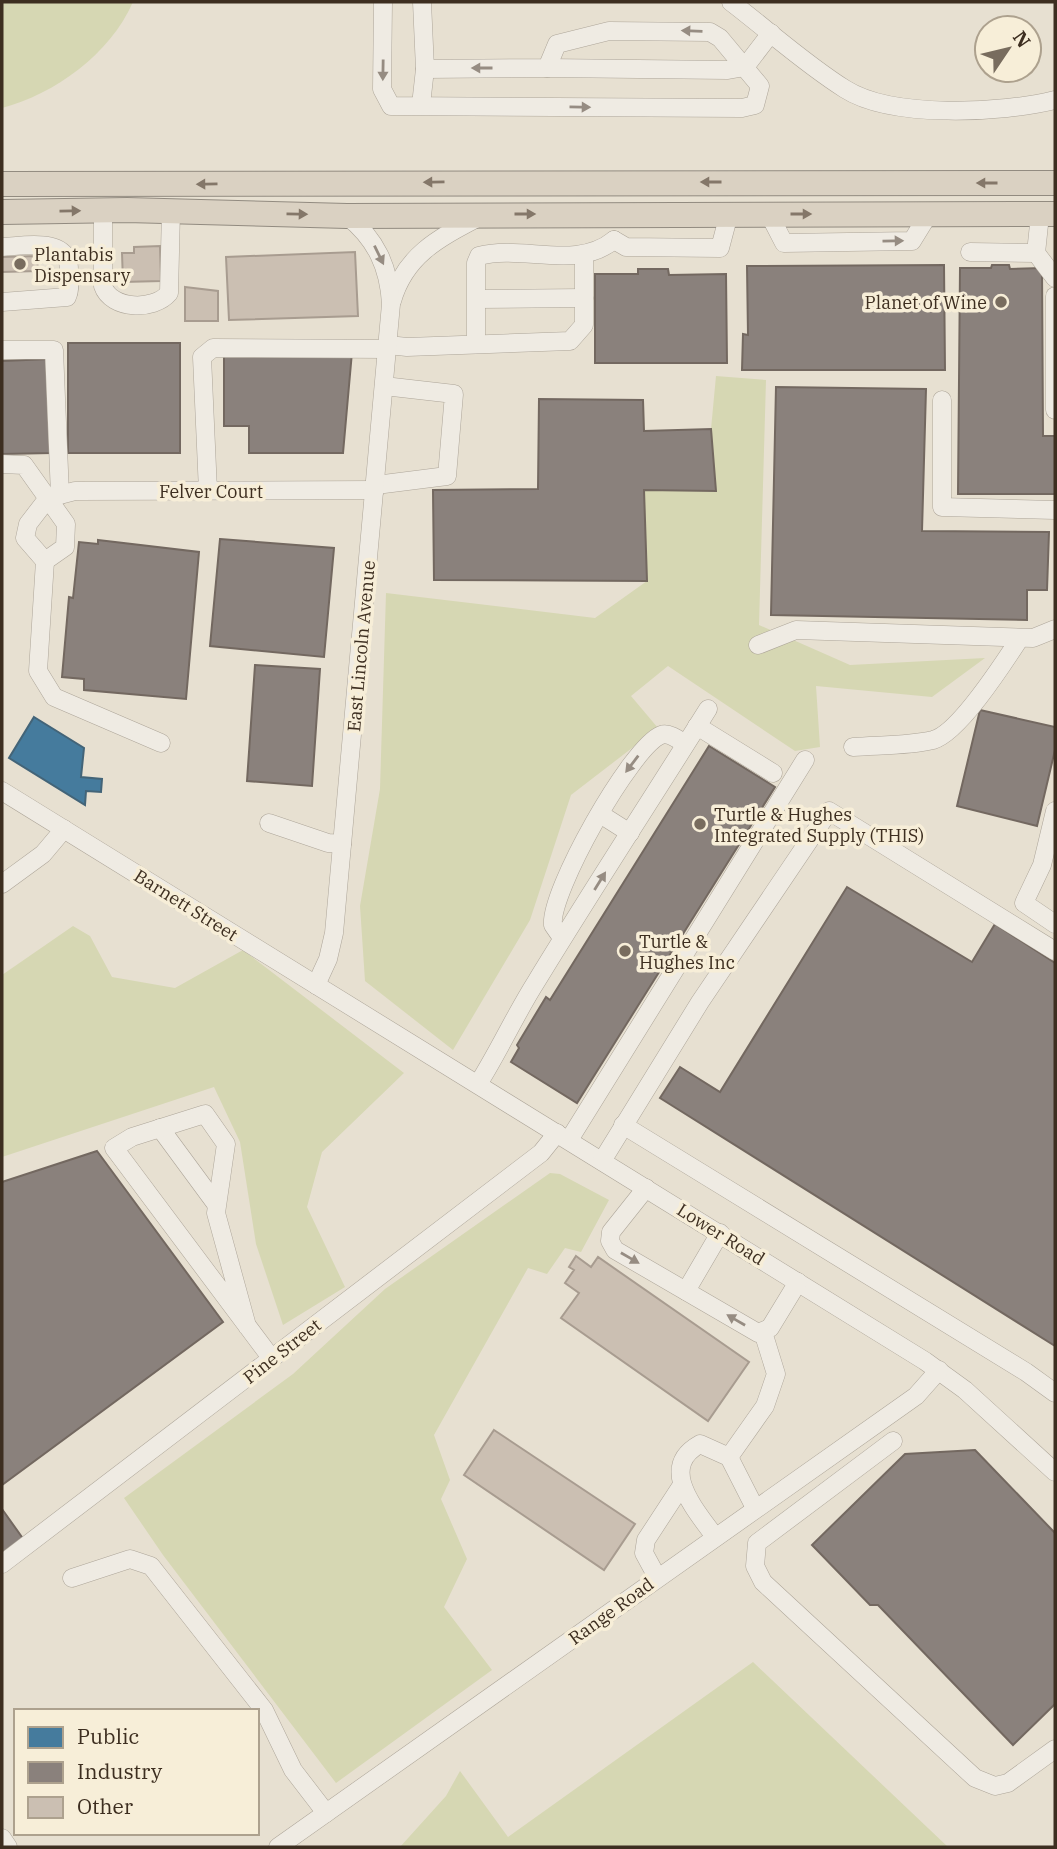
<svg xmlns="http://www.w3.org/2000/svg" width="1057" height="1849" viewBox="0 0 1057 1849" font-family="'IBM Plex Serif',serif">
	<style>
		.green { fill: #d6d7b3 }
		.public { fill: #457b9d; stroke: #436478; stroke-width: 2 }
		.industry { fill: #8a817c; stroke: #736860; stroke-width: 2 }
		.building { fill: #cbbfb2; stroke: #a89c90; stroke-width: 2 }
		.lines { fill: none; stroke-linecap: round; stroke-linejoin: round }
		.minor-casing { stroke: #ada599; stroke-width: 19 }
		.highway-casing { stroke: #928b80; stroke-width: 26 }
		.minor { stroke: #efebe3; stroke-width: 18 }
		.highway { stroke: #dad1c2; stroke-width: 24 }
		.oneway { fill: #968c82 }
		.oneway2 { fill: #847769 }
		.poi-dot { fill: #786c5e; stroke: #f7eed8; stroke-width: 2.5 }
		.labels { text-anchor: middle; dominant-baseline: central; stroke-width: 7; stroke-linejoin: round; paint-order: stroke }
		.poi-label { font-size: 18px; fill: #3d2e20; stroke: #f7eed8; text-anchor: start }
		.street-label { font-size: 18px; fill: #3d2e20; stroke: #f7eed8 }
	</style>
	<rect width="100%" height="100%" fill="#e7e0d1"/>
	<!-- green -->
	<g class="green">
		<path d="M2,2H133C110,54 55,94 2,108Z"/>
		<polygon points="716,376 766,380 759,625 850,665 985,658 932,697 816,686 820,747 795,751 668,666 631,696 658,728 571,795 530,920 453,1050 365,981 360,906 380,789 386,593 595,618 647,581 644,490 716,491 711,429"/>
		<polygon points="73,926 90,936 112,977 175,988 243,950 404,1073 322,1152 307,1207 345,1287 283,1325 256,1244 240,1142 214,1087 2,1157 2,975"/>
		<polygon points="550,1173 560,1174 609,1200 581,1252 565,1248 547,1274 528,1268 434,1435 450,1480 441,1499 467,1559 444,1607 492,1670 336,1783 163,1555 124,1498 293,1374 385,1289"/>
		<polygon points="753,1662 948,1847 400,1847 446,1796 460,1771 508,1837"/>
	</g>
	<!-- public -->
	<polygon class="public" points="34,717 84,748 81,777 102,779 101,792 86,791 85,805 9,758"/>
	<!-- industry -->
	<g class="industry">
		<polygon points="944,265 945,370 742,370 743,334 748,335 747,266"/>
		<polygon points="992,265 1009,265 1010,269 1042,268 1043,436 1055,436 1055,494 958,494 960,268 991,268"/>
		<polygon points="638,269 668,269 669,275 726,274 727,363 595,363 595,274 638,274"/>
		<rect x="68" y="343" width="112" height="110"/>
		<polygon points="352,352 343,453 249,453 249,426 224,426 224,353"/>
		<polygon points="50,359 51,453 2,454 2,361"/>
		<polygon points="776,387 926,389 922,531 1049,532 1047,590 1027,590 1027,620 771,615"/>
		<polygon points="539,399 643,400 644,431 711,429 716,491 644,490 647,581 434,580 433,490 538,489"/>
		<polygon points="220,539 334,548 324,657 210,646"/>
		<polygon points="98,540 199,552 186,699 84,690 84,679 62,677 69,597 73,598 79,542 98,544"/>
		<polygon points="255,665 320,669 312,786 247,781"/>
		<polygon points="980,710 1055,727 1055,750 1037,826 957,806"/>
		<polygon points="709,746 775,787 577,1103 511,1062 519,1048 517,1045 546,997 550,1000"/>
		<polygon points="847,887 972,962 995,924 1055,963 1055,1346 660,1098 680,1067 720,1092"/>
		<polygon points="97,1151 223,1322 2,1485 2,1182"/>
		<polygon points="975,1450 1055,1533 1055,1704 1013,1745 878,1605 870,1605 812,1545 905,1454"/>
		<polygon points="2,1509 24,1540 2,1556"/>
	</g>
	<!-- building -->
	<g class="building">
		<polygon points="160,246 161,281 123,282 122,253 134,253 134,247"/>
		<polygon points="355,252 358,316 229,320 226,257"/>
		<polygon points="37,256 38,271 2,272 2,257"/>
		<polygon points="185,287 218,291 218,321 185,321"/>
		<polygon points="576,1256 591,1267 598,1257 749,1362 708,1421 561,1318 579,1293 565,1283 574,1270 569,1267"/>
		<polygon points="494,1430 635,1524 604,1570 464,1475"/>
	</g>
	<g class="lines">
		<!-- minor casing -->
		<g class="minor-casing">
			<g id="minor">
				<polyline points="383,2 382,89 391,106 742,108 755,105 760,86 720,38 710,32 609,31 557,44 547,68 425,69 422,2"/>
				<path d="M731,2C769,31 805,64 845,89C892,119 1003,113 1055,100"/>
				<polyline points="547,68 728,70 745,67 771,33"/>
				<polyline points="421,105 425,69"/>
				<path d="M103,210V286C111,310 154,311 169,293L171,211"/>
				<polyline points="769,214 784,243 912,241 928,215"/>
				<polyline points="1040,215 1036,253 1055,278"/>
				<polyline points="614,240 626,247 720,248 729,214"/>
				<path d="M2,247C25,246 69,236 69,270C69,279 71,289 67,297L2,302"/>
				<polyline points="970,252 1036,253"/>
				<polyline points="1055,296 1055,410"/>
				<polyline points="477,299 584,298"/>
				<path d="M392,301C405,255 439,238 479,217"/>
				<path d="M476,344V263L479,256C522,244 576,271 614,240"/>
				<polyline points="388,345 407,347 570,341 584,325 584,255"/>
				<polyline points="2,350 54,350 60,495"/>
				<polyline points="942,400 942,507 1055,510"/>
				<polyline points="2,464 24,465 66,524 65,547 45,561 25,538 28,524 48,498"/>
				<polyline points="376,485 447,476 454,394 384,386"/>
				<polyline points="208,491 202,357 213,348 388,349"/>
				<polyline points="48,498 75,491 375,490"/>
				<polyline points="45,561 38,671 54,697 161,743"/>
				<polyline points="758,645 796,630 1033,638 1055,629"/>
				<polyline points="697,726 773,773"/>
				<path d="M853,747C878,745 908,746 933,740C959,733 1005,661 1020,638"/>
				<polyline points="2,791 925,1361 965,1390 1055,1472"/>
				<polyline points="1055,811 1042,865 1024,903 1055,924"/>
				<polyline points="600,814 630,833"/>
				<polyline points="269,823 328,843 342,844"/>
				<polyline points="2,884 43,854 64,829"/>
				<path d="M562,938L553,925C549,893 631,747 661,735C669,732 679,740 685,744"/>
				<path d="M316,985L328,959L334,933L391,304C389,267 376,239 347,216"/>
				<path d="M478,1084C499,1051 515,1015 536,982C592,890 651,800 708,709"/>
				<polyline points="623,1125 1026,1372 1055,1393"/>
				<polyline points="160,1128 216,1204"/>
				<polyline points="569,1140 805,760"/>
				<polyline points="602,1161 700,1002 829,811 1055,951"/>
				<polyline points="646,1188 611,1232 610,1241 615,1250 758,1333 770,1328 798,1282"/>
				<polyline points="686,1291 720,1233"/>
				<polyline points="247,1326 216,1213 226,1144 205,1114 132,1137 114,1148 272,1359"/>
				<polyline points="893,1441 757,1543 755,1566 763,1582 975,1778 995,1786 1008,1783 1055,1749"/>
				<polyline points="729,1457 765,1406 776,1374 763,1332"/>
				<path d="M715,1537C696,1510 657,1468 700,1444L729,1457L755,1508"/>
				<polyline points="2,1564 541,1153 557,1133"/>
				<polyline points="657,1577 644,1553 646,1540 682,1485"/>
				<polyline points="72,1578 130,1559 151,1566 264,1710 293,1770 326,1813"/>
				<polyline points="2,1838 8,1847"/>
				<polyline points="278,1847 916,1396 939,1370"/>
			</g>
		</g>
		<!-- highway casing -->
		<g class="highway-casing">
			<g id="highway">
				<polyline points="2,184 1055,183"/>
				<polyline points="2,212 127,210 347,216 1055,214"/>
			</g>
		</g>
		<!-- minor -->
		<use href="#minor" class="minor"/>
		<!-- highway -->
		<use href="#highway" class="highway"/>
	</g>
	<!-- one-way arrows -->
	<defs><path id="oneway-solid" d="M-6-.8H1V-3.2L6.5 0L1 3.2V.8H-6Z" transform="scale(1.75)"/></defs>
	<g class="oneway">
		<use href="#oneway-solid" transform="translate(692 31) rotate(-178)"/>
		<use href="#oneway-solid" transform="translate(482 68) rotate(180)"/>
		<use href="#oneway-solid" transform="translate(383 70) rotate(91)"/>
		<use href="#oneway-solid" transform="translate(580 107) rotate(1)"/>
		<use href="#oneway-solid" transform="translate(893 241) rotate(-1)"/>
		<use href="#oneway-solid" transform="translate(379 255) rotate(64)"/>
		<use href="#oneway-solid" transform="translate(632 764) rotate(127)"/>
		<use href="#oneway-solid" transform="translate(600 881) rotate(-58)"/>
		<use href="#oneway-solid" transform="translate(630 1258) rotate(30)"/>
		<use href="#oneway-solid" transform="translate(736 1320) rotate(-150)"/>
	</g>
	<g class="oneway2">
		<use href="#oneway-solid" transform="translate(434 182) rotate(179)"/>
		<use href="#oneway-solid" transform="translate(711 182) rotate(-180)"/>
		<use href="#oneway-solid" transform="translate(987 183) rotate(-180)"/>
		<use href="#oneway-solid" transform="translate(207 184) rotate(179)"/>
		<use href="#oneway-solid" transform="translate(70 211) rotate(-1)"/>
		<use href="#oneway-solid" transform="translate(297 214) rotate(1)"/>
		<use href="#oneway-solid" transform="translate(525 214)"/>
		<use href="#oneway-solid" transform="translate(801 214)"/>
	</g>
	<!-- markers -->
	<g class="poi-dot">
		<circle cx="20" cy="264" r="7"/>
		<circle cx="1001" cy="302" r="7"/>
		<circle cx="700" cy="824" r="7"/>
		<circle cx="625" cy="951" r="7"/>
	</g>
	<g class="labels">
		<!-- poi labels -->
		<g class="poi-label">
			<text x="34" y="254">Plantabis<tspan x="34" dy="21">Dispensary</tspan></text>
			<text x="987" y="302" text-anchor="end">Planet of Wine</text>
			<text x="714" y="814">Turtle &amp; Hughes<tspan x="714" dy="21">Integrated Supply (THIS)</tspan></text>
			<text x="639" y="941">Turtle &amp;<tspan x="639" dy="21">Hughes Inc</tspan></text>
		</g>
		<!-- street labels -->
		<g class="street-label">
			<text x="211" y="491">Felver Court</text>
			<text transform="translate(361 646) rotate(-85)">East Lincoln Avenue</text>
			<text transform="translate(186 905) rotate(32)">Barnett Street</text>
			<text transform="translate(721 1234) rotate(32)">Lower Road</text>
			<text transform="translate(282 1351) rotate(-38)">Pine Street</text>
			<text transform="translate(611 1611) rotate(-36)">Range Road</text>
		</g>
	</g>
	<!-- border -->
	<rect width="1057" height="1849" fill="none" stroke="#3d2e20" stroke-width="7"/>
	<!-- legend -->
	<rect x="14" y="1709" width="245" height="126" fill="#f7eed8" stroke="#ada18e" stroke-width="2"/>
	<rect x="28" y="1727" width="35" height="21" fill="#457b9d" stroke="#ada18e" stroke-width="2"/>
	<text x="77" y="1744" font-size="21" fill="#3d2e20">Public</text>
	<rect x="28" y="1762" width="35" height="21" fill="#8a817c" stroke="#ada18e" stroke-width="2"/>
	<text x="77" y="1779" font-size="21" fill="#3d2e20">Industry</text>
	<rect x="28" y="1797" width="35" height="21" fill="#cbbfb2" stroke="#ada18e" stroke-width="2"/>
	<text x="77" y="1814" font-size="21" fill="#3d2e20">Other</text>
	<!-- north arrow -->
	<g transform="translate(1008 49) rotate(55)"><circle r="33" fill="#f7eed8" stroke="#ada18e" stroke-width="2"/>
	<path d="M0-5L12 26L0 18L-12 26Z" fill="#786c5e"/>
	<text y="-10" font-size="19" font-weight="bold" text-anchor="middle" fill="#3d2e20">N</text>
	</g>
</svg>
